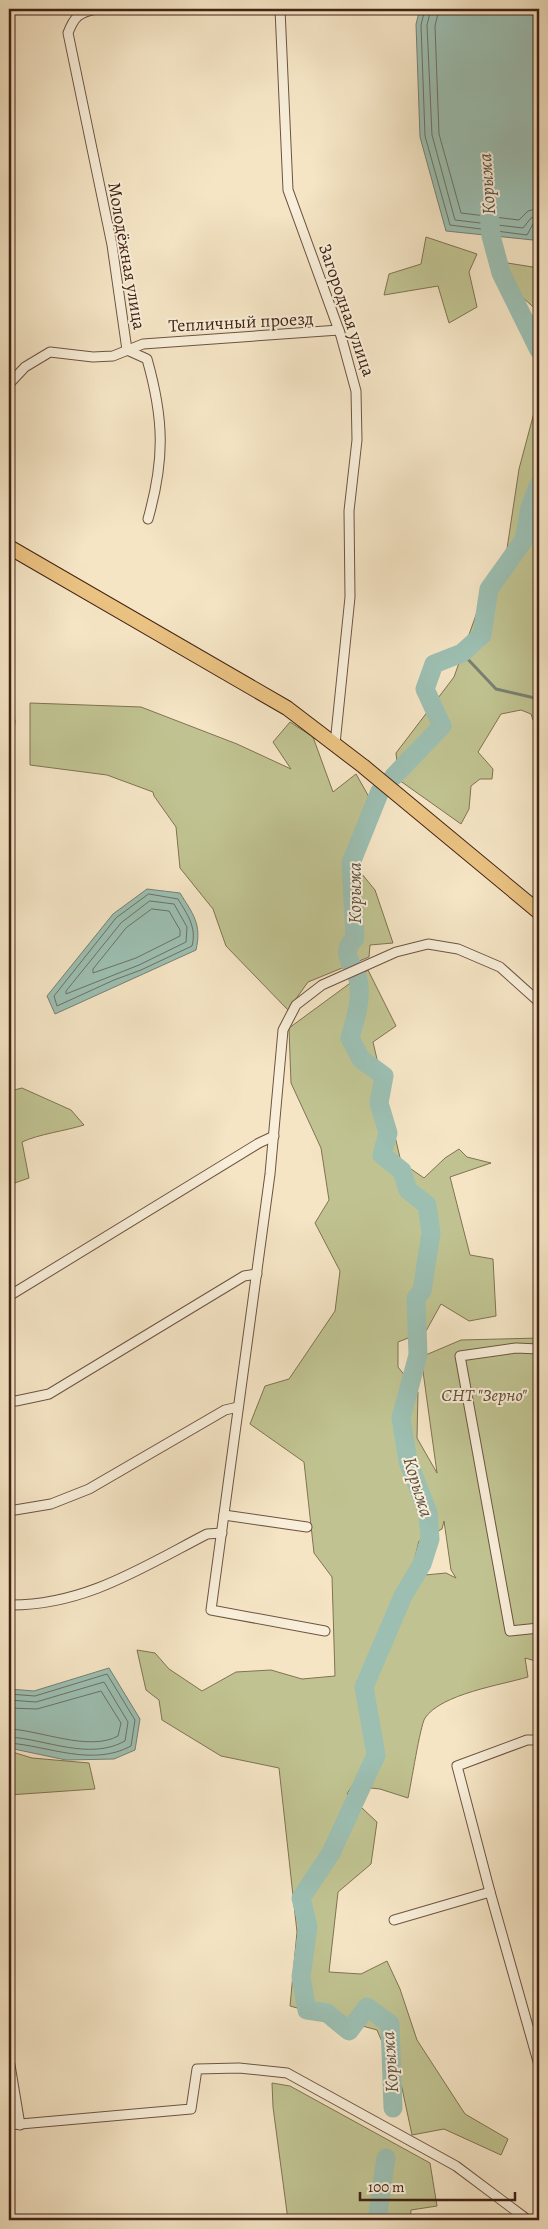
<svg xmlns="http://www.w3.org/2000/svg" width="548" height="2229" viewBox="0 0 548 2229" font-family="Alegreya,serif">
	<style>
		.green { fill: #c0c391; stroke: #817253; fill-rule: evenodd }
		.water { fill: #9cbfb2; stroke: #788073 }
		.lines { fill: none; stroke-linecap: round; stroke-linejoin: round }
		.shore { stroke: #6f7064; stroke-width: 1 }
		.stream { stroke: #788073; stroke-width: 3 }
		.river { stroke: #9cbfb2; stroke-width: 19 }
		.minor-casing { stroke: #6f5341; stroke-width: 11 }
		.primary-casing { stroke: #422215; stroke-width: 16 }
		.minor { stroke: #f8eed9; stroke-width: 9 }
		.primary { stroke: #eac282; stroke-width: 14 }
		.labels { text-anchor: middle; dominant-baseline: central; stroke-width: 4; stroke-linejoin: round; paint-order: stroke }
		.street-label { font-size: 18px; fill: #422215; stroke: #f8eed9 }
		.park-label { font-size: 18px; font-style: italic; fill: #624a34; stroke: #f8eed9 }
		.water-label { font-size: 19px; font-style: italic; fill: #5d5144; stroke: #f8eed9 }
	</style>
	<rect width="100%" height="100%" fill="#f5e5c5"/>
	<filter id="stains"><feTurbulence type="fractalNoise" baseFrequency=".004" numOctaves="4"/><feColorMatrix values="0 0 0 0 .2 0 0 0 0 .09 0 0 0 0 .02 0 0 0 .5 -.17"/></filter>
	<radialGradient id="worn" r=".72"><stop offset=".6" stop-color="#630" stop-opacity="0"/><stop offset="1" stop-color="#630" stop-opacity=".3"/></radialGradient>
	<!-- green -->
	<g class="green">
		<polygon points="426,237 477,254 469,272 477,307 449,323 438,286 384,295 389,274 421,264"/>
		<polygon points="501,262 539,268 539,312 504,281"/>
		<polygon points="539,394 539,723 533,720 531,714 521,710 501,714 478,752 493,769 492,779 480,779 471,786 469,809 461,824 399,780 396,753 454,677 482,598 505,562 519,469"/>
		<polygon points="30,703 141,707 237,744 291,769 273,742 290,722 313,737 333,792 356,774 373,804 357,868 375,890 393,943 370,945 369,957 308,982 288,1010 226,946 213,909 180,868 176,827 154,796 153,792 107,775 30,765"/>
		<path d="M368,970L396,1026L373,1042L401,1162L424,1178L445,1158L459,1149L467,1157L491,1163L450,1177L470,1255L493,1259L496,1316L469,1321L441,1304L426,1331L398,1342V1367L418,1392L417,1438L437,1473L421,1357L461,1340L539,1338V1662L525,1658L528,1677C501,1685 441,1694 425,1718C420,1726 411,1785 408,1798L380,1789L352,1786L347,1794L377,1822L371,1864L338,1892L329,1972L361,1974L387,1961L400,1989L417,2040L465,2114L508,2139L501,2155L444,2129L412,2135L402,2088L377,2030L290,2006L297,1932L279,1768L221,1756L162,1720L159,1700L146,1690L137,1650L155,1653L169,1669L202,1691L236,1672L271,1670L302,1679L335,1676L332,1577L314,1553L304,1462L250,1424L265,1386L289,1379L335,1311L340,1271L315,1223L329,1200L321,1148L291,1083L289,1028ZM444,1521L451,1570L456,1578L446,1573L425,1575L413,1565L419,1541L442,1529Z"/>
		<path d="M22,1088L71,1110L84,1125C65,1131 39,1134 22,1142L29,1178L9,1185V1094L10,1091Z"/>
		<polygon points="9,1751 32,1758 89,1763 95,1789 9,1795"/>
		<polygon points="272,2083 290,2086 430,2163 437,2206 411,2210 410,2220 288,2220 273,2107"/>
	</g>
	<!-- water -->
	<g class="water">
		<polygon points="420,9 537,9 539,221 533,240 446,231 420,137 416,24"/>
		<polygon points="9,693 15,721 11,762 9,763"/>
		<path d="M147,889L180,893C193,914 202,924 196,950L55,1014L47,996L113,914Z"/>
		<polygon points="109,1668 140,1719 135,1750 114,1759 66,1760 9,1748 9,1689 34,1691"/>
	</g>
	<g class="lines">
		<!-- shore -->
		<g class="shore">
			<polyline points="425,9 421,25 425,136 450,225 527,235 533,224 539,222"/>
			<polyline points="431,9 427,25 432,135 455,220 523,228 531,218 539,216"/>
			<polyline points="439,9 435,26 439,134 461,213 519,220 528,211 539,208"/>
			<path d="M149,894L178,899C187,914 197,927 192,946L141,970L114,980L57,1006L54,996L116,918Z"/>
			<polygon points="150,901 174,904 187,927 186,942 139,965 66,994 66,991 121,923"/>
			<polygon points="152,909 169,911 180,930 180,936 136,958 93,973 93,969 126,928"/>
			<path d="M9,1694L35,1696L107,1674L135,1720L131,1746C92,1767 49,1746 9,1743"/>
			<path d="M9,1700L36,1702L104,1682L128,1722L125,1741C89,1761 46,1739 9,1737"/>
			<path d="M9,1708L37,1709L101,1691L121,1723L118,1736C89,1752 40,1730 9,1729"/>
		</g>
		<!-- stream -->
		<polyline class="stream" points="462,653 496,689 539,699"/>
		<!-- river -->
		<g class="river">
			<polyline points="489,211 491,236 501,273 539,350"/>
			<polyline points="393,777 442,726 425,689 434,664 462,653 482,635 489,589 524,540 530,507 539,484"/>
			<path d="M380,791L351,863L355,938C337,955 357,967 359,984C361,1003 355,1020 350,1038L361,1059L384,1076L379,1103L388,1133L382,1155L402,1171L408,1190L427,1205L431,1233L422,1291L416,1298L418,1355L401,1418L408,1461L428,1513L430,1539L422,1564L403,1596L364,1687L376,1755L331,1853L301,1898L308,1926L301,1977L307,2010L327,2013L349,2031L367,2007L390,2024L393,2108"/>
			<polyline points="377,2220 386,2158"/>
		</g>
		<!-- minor casing -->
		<g class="minor-casing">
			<g id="minor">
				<path d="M97,9C79,12 74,17 68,33L112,245L127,350L147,359C164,419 165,459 148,519"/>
				<polyline points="280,9 288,190 341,336 356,391 357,440 349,511 350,597 335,744"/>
				<polyline points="9,384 25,367 50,352 93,357 113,356 143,344 339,330"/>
				<polyline points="9,1296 259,1143 274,1136"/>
				<polyline points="539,1349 516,1348 460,1356 510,1631 539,1628"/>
				<polyline points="9,1400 16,1401 49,1394 244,1276 257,1274"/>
				<polyline points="9,1511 51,1504 89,1489 225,1410 238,1407"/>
				<polyline points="224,1515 307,1527"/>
				<path d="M9,1605C84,1606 143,1567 207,1534L222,1533"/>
				<polyline points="325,1631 211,1610 270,1174 283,1030 296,1005 322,985 396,952 428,944 458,949 500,967 539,1002"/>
				<polyline points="539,1740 527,1740 457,1766 490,1892 539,2065"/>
				<polyline points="394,1920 490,1892"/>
				<polyline points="9,2059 20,2125"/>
				<polyline points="9,2125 191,2109 197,2069 239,2068 287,2073 456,2166 528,2220"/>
			</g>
		</g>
		<!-- primary casing -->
		<g class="primary-casing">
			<polyline id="primary" points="9,547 287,708 363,766 539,912"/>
		</g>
		<!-- minor -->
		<use href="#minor" class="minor"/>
		<!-- primary -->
		<use href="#primary" class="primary"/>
	</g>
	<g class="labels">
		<!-- street labels -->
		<g class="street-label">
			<text transform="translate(127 256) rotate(80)">Молодёжная улица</text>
			<text transform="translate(347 310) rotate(71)">Загородная улица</text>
			<text transform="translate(241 322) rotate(-3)">Тепличный проезд</text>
		</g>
		<!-- park labels -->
		<g class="park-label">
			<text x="484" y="1395">СНТ "Зерно"</text>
		</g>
		<!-- water labels -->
		<g class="water-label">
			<text transform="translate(487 184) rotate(-94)">Корыжа</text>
			<text transform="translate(355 893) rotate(-90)">Корыжа</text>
			<text transform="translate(418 1487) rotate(73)">Корыжа</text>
			<text transform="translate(390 2062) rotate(-94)">Корыжа</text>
		</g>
	</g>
	<!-- margin -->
	<rect width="548" height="2229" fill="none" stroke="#f5e5c5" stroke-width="30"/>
	<rect x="10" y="10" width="528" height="2209" fill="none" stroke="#422215" stroke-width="2.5"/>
	<rect x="15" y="15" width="518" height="2199" fill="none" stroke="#422215"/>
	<!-- scale -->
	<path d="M360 2192v8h155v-8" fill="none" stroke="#422215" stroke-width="2.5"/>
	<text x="368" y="2192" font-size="15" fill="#422215" stroke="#f8eed9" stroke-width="4" paint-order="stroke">100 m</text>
	<rect width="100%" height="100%" filter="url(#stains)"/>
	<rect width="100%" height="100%" fill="url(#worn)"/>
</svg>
